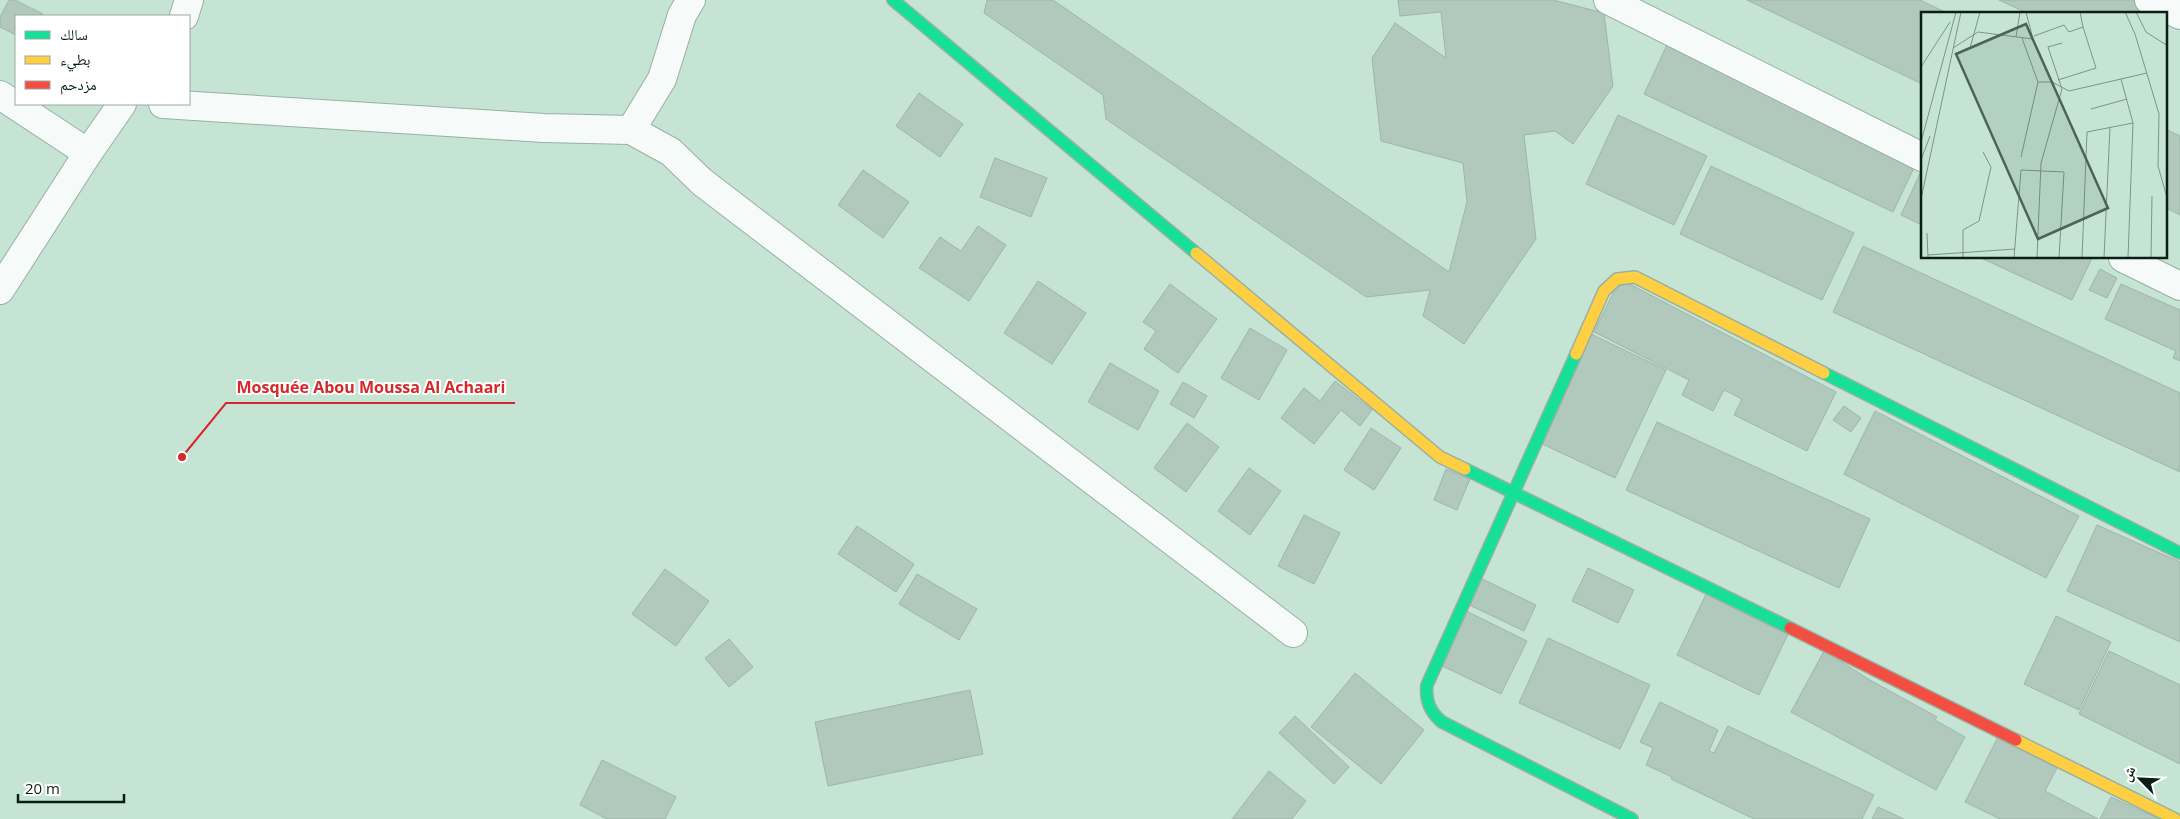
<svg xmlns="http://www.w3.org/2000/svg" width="2180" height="819" viewBox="0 0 2180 819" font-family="'Open Sans','Noto Naskh Arabic',sans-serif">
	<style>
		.building { fill: #b1c8bc; stroke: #9eb6aa }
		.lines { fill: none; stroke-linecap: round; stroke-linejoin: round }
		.street-casing { stroke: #98b0a3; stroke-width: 30 }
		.fast-casing { stroke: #98b0a3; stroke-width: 14 }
		.slow-casing { stroke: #98b0a3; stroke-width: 14 }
		.jam-casing { stroke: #98b0a3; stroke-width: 14 }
		.street { stroke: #f6fbf9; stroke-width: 28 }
		.fast { stroke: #16e098; stroke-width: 11 }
		.slow { stroke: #ffcf43; stroke-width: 11 }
		.jam { stroke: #f24e42; stroke-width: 11 }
		.inset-road { fill: none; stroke: #7a9587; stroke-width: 1 }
		.view { fill: #4b6457; fill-opacity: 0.15; stroke: #4b6457; stroke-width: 2.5 }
		.inset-edge { fill: none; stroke: #091f14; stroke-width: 2.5 }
		.leader { fill: none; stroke: #d62828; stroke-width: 2 }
		.callout-dot { fill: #d62828; stroke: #fff; stroke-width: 2 }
		.callout-label { font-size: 16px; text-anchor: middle; font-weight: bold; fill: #d62828; stroke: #fff; stroke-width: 4; stroke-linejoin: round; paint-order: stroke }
	</style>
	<rect width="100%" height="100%" fill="#c6e4d4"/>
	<!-- building -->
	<g class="building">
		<polygon points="9,0 15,0 43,14 42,16 16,16 16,35 0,27 0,17"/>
		<polygon points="987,0 1053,0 1449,272 1467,202 1463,163 1381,141 1372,58 1395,23 1446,58 1441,12 1400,16 1398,0 1553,0 1604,13 1613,86 1573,144 1555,131 1524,135 1536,239 1464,344 1423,316 1430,290 1366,297 1106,119 1103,95 984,13"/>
		<polygon points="1747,0 1920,0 1949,14 1922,14 1922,84"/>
		<polygon points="1999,0 2153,0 2146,14 2029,14"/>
		<polygon points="1675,28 1922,151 1893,212 1644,94"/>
		<polygon points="919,93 963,124 940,157 896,126"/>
		<polygon points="1618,115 1707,156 1674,225 1586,184"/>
		<polygon points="2166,129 2180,136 2180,215 2166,208"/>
		<polygon points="995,158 1047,178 1031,217 980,197"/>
		<polygon points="1711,166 1854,233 1822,300 1680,234"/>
		<polygon points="1922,169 1922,225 1901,215"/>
		<polygon points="863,170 909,202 883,238 838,205"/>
		<polygon points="978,226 1006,245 969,301 919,268 940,237 961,251"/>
		<polygon points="1863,246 2180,393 2180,472 1833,312"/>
		<polygon points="1981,258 2092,258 2072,300"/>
		<polygon points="2100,269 2117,278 2107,298 2089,290"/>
		<polygon points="1620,279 1836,392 1807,451 1734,415 1742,399 1724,390 1713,411 1682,395 1689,380 1594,332"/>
		<polygon points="1038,281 1086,313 1052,364 1004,333"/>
		<polygon points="1170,284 1217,319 1178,373 1144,349 1156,331 1143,322"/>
		<polygon points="2121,284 2180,310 2180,361 2173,358 2176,351 2105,319"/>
		<polygon points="1250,328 1287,350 1259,400 1221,378"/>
		<polygon points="1591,334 1666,370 1615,478 1540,443"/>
		<polygon points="1110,363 1159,391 1138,430 1088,402"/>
		<polygon points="1335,381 1372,410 1360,426 1341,410 1314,444 1281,418 1304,388 1320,401"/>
		<polygon points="1183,382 1207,396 1194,418 1170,404"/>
		<polygon points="1844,406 1861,418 1851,432 1833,420"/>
		<polygon points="1875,411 2079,516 2046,578 1844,474"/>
		<polygon points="1657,422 1870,519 1839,588 1626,490"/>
		<polygon points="1187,423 1219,447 1186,492 1154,468"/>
		<polygon points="1371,428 1401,448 1374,490 1344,470"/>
		<polygon points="1249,468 1281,491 1250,535 1218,511"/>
		<polygon points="1446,469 1470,479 1457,510 1434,500"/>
		<polygon points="1304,515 1340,533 1314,584 1278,566"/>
		<polygon points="2097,525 2180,562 2180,642 2067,591"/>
		<polygon points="857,526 914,564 896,592 838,554"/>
		<polygon points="1588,568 1634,590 1618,623 1572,601"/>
		<polygon points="665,569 709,601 676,646 632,614"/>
		<polygon points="917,574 977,609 959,640 899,604"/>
		<polygon points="1474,575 1536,605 1524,631 1461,601"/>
		<polygon points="1707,592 1789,632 1759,695 1677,655"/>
		<polygon points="1462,609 1527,641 1501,694 1436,663"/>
		<polygon points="2056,616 2111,642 2079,710 2024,684"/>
		<polygon points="1548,638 1650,685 1620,749 1519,703"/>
		<polygon points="729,639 753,667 729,687 705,658"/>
		<polygon points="1824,651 1870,680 1937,717 1935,720 1965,737 1936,790 1791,712"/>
		<polygon points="2109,651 2180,685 2180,764 2079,714"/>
		<polygon points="1355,673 1424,730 1381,784 1311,727"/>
		<polygon points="970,690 983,754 828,786 815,722"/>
		<polygon points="1660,702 1718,730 1709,751 1714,753 1728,726 1874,795 1862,819 1754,819 1671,779 1672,777 1646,765 1653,748 1640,742"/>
		<polygon points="1295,716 1349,767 1334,784 1279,733"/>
		<polygon points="1998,737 2058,766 2045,791 2098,819 2000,819 1965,802"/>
		<polygon points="602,760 676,797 665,819 607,819 580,805"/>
		<polygon points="1269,771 1306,801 1292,819 1232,819"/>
		<polygon points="2111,797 2159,819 2100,819"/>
		<polygon points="1878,807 1904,819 1872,819"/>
	</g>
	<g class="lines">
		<!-- street casing -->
		<g class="street-casing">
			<g id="street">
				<polyline points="1608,0 1922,157"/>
				<polyline points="2149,0 2180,15"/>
				<polyline points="184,16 189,0"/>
				<polyline points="0,95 88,153"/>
				<polyline points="163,104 544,128 631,130 671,152 702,182 1293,633"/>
				<polyline points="631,130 662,79 682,15 691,0"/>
				<polyline points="2123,258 2180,286"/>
				<polyline points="0,290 88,153 122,104"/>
			</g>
		</g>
		<!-- fast casing -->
		<g class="fast-casing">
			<g id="fast">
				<polyline points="893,0 1196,253"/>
				<path d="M1576,354L1427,685C1425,701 1430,712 1442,722L1632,819"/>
				<polyline points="1824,373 2180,553"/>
				<polyline points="1465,469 1790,628"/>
			</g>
		</g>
		<!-- slow casing -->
		<g class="slow-casing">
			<g id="slow">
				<polyline points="1196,253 1440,457 1465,469"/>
				<polyline points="1576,354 1604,291 1617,279 1635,277 1824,373"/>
				<polyline points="2016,740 2175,819"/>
			</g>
		</g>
		<!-- jam casing -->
		<g class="jam-casing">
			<polyline id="jam" points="1790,628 2016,740"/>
		</g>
		<!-- street -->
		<use href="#street" class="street"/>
		<!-- fast -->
		<use href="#fast" class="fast"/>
		<!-- slow -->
		<use href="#slow" class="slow"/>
		<!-- jam -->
		<use href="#jam" class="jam"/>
	</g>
	<!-- overview -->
	<g transform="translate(1921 12)">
		<rect width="246" height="246" fill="#c6e4d4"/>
		<path class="inset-road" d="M204,0L214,22L238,102L237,154L247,189M215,0L225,20L247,34M113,24L143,13L148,20L162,15L159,0M95,25L99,0M32,36L57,20L112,27L105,0M49,36L59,0M0,55L29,10M200,67L212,111L207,246M137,68L175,56L162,15M117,70H131L148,79L226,61M170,97L206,87M0,130L35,0M100,145L117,70L101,26M0,148L9,124M0,187L40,0M6,221L7,246M7,243L94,237M42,246V218L58,209L70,155L62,140M93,246L100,158L143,160L138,246M116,246L120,151L141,77L127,35L141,31M161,246L166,120L212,111M183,246L189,115M230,246L231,184"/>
		<path class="view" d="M105,12L187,196L117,227L35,42Z"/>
		<rect width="246" height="246" class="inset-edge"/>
	</g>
	<!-- callouts -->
	<path class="leader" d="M182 457L226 403H515"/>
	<circle class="callout-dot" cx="182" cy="457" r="5"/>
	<g class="callout-label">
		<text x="371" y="393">Mosquée Abou Moussa Al Achaari</text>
	</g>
	<!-- legend -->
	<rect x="15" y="15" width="175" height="90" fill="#ffffff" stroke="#9da5a1"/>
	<rect x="25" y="31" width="25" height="8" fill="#16e098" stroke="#9da5a1"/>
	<text x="60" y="40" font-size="15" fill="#091f14">سالك</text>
	<rect x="25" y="56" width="25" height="8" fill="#ffcf43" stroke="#9da5a1"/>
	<text x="60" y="65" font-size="15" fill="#091f14">بطيء</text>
	<rect x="25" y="81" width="25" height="8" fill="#f24e42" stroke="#9da5a1"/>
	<text x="60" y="90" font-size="15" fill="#091f14">مزدحم</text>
	<!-- north arrow -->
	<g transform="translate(2140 779) rotate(294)" stroke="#ffffff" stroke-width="4" paint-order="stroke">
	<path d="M0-4L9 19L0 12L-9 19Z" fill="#091f14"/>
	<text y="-8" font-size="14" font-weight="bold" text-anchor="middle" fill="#091f14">ش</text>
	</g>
	<!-- scale -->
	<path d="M18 794v8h106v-8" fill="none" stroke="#091f14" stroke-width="2.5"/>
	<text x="25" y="794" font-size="15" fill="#091f14" stroke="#ffffff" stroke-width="4" paint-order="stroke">20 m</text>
</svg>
